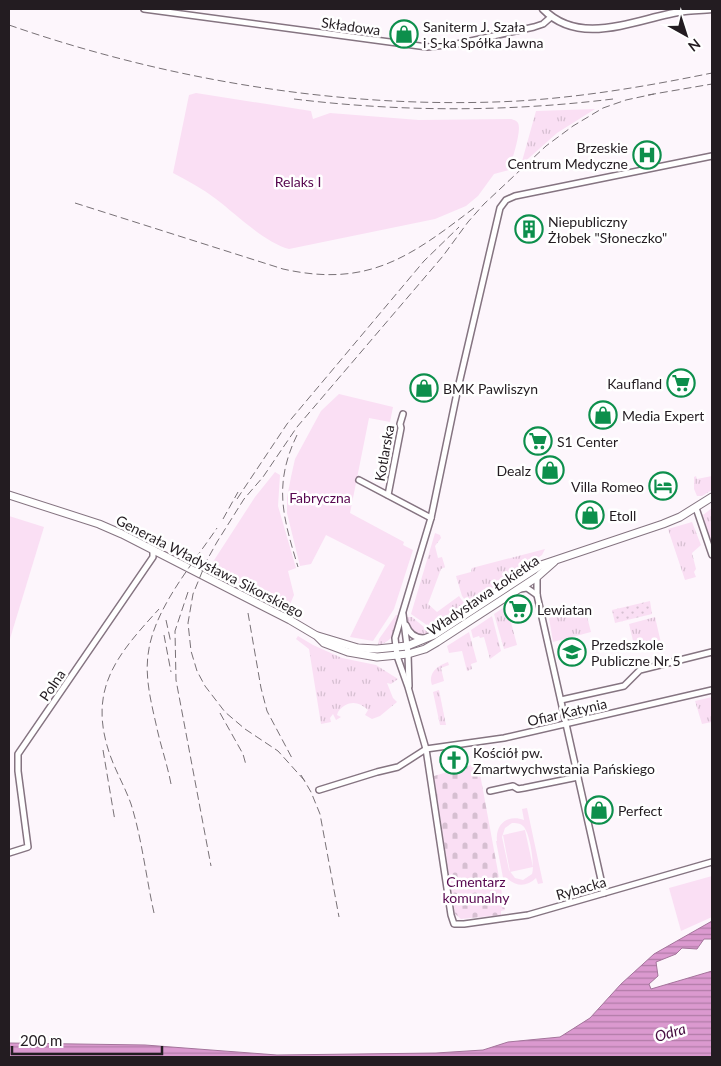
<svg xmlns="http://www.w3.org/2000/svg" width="721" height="1066" viewBox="0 0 721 1066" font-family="Lato,sans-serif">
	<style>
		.grass { fill: url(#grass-tufts) }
		.cemetery { fill: url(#cemetery-stones) }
		.park { fill: url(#park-dots) }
		.garden { fill: #fadff4; fill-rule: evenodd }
		.water { fill: url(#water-rules); stroke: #a4749b }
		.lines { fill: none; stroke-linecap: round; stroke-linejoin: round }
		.minor-casing { stroke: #857481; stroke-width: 8 }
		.tertiary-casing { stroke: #857481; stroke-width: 9 }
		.secondary-casing { stroke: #857481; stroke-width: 9 }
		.minor { stroke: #fff; stroke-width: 5 }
		.tertiary { stroke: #fff; stroke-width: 6 }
		.secondary { stroke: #fff; stroke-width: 7 }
		.rail { stroke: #787176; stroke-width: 1; stroke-dasharray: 8 4; stroke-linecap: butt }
		.labels { text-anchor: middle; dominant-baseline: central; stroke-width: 5; stroke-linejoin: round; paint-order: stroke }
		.street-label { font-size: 14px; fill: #231c21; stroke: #fff }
		.poi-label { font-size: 14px; fill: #231c21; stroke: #fff; text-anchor: start }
		.park-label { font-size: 14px; fill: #57074f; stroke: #fff }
		.water-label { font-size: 15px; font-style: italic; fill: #470d41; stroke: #fff }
	</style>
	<defs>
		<pattern id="grass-tufts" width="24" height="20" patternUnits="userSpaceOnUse" patternTransform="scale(1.25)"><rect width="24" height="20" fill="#fadff4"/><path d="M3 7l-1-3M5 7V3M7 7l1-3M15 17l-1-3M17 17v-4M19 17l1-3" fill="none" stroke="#d6bfd1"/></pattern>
		<pattern id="cemetery-stones" width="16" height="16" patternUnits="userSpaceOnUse" patternTransform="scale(1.25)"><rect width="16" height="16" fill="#fadff4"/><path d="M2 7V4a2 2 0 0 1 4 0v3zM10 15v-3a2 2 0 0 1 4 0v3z" fill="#d6bfd1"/></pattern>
		<pattern id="park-dots" width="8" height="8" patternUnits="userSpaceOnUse" patternTransform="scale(1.25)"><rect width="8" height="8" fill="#fadff4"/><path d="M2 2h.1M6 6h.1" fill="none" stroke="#d6bfd1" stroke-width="1.8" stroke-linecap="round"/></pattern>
		<pattern id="water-rules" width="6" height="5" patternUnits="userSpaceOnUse" patternTransform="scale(1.25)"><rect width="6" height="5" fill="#db99cf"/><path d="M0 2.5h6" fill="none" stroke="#b17ca8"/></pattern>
	</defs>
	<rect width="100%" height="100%" fill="#fdf6fc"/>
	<!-- grass -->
	<g class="grass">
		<polygon points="595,109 557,133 521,165 536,111"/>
		<polygon points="696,476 697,479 712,476 712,490 702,496 697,496 694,489 694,477"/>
		<polygon points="712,508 712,547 703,515"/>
		<polygon points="692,522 701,545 692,553 696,569 694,572 696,577 685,580 668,529"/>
		<polygon points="435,533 440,535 441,538 435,546 438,558 442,557 445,567 441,569 428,604 437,612 459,596 466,606 431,628 411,614"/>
		<polygon points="545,549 542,555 468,604 462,596 456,576 471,572 472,568"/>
		<polygon points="532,563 534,566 433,632 433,629"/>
		<polygon points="503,608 508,611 517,645 504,649 494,614"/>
		<polygon points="585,609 591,632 553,642 549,618"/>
		<path d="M396,615H398C395,630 395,641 378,645L379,639Z"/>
		<polygon points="492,616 501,651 490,659 484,637 480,638 479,636 473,638 471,630"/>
		<polygon points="407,617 412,617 431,633 426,635 416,634 409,627"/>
		<polygon points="655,617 661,643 635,649 629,624"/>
		<polygon points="469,632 477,662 471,664 472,669 467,671 462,651 449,653 447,646"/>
		<path d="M298,636L313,645L342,658L376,665L398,679L391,684L387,683L393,698L397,702L380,716L372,719L365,715L368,710C358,700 346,701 338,712L337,715L341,717L336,720L333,714L330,718L331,722L321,724L309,649L296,639Z"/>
		<path d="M448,662L449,665L441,668L444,681L432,685C428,673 437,666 448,662Z"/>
		<polygon points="439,690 446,725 440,725 433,692"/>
		<polygon points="712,697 712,722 702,724 695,701"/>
	</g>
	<!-- cemetery -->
	<polygon class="cemetery" points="478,763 505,910 501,911 501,915 461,919 455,914 434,776"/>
	<!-- park -->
	<polygon class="park" points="650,601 652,614 615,623 612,610"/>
	<!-- garden -->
	<g class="garden">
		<path d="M196,93L311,111L313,119L330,113L419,120L511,119C514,120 516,120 518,123C522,130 512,160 509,170L494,174L478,196L466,206L435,219L289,249C264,242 237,215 216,199C203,189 188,181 173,173L189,95Z"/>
		<polygon points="339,394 393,407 390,422 369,418 350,513 404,542 403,545 413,550 394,609 373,641 350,637 385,565 326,535 311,564 300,566 287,513 287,498 291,477 295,459 321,411"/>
		<polygon points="275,472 280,475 278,506 296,568 288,571 294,595 288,609 209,568 255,497"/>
		<polygon points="9,516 44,527 9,642"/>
		<path d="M527,808L543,883L538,884L536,878C527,887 516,887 507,878V882L504,883L496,841H497C495,823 509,814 524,820L522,809ZM512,823C516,823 520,823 523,826C530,832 535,866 532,874L523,880L515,878L509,870L502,837L505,828Z"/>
		<polygon points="525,830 533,867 510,872 503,835"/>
		<polygon points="712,876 712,917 681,931 669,888"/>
	</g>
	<!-- water -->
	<polygon class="water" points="712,921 712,939 704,939 697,949 682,948 676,954 656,962 658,976 649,984 651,989 712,971 712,1057 9,1057 9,1043 145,1045 277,1055 436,1053 483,1050 508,1042 560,1037 590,1018 621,984 654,954"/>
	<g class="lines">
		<!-- minor casing -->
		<g class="minor-casing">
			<g id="minor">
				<polyline points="144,9 427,47 457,44 534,27 543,24 551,17"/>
				<polyline points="712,156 515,196 506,200 500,208 458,388 431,518 395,638 397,656 408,687 426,749 451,915 454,924 464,924 528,915 712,862"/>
				<polyline points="359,480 431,518"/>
				<polyline points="388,495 401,428 400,424 403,414"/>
				<polyline points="696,508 712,555"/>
				<polyline points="537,577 537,595 604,893"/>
				<polyline points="520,589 527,588 537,595"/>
				<polyline points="403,614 408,654 409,686"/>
				<path d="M406,625C409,633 414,638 423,638"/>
				<polyline points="561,700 624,686 640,670 712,652"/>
				<polyline points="426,749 504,738 712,690"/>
				<polyline points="319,790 377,772 398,767 426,749"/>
				<polyline points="490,791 513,786 518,789 524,788 578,777"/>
				<polyline points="9,853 28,847 18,771 18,754 153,557 153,549"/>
			</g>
		</g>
		<!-- tertiary casing -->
		<g class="tertiary-casing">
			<path id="tertiary" d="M543,9C582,49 639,17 685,11C694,10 703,10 712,9"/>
		</g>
		<!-- secondary casing -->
		<g class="secondary-casing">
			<g id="secondary">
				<polyline points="9,495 99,524 122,534 290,620 317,636 324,643 348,652 377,657 408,654 425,649 437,642 537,577 554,562"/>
				<polyline points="318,636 358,648 377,649 407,646 434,635 541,565 663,524 680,517 712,497"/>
			</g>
		</g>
		<!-- minor -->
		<use href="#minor" class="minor"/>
		<!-- tertiary -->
		<use href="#tertiary" class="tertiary"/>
		<!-- secondary -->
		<use href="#secondary" class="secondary"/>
		<!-- rail -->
		<g class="rail">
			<path d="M9,25C170,81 347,110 518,101C584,97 648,86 712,73"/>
			<polyline points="648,95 712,84"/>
			<path d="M294,99C401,112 507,112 613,99"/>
			<path d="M75,203L283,269C368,288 410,257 474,208"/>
			<path d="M297,435C273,485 283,517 298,567"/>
			<polyline points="237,499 287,424 424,261 459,227"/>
			<polyline points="223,519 238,492"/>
			<polyline points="188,592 175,631 176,680 211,866"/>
			<polyline points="248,613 261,688 267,711 293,760"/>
			<polyline points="166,620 171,643"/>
			<polyline points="164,635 171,672"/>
			<polyline points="220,713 243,754 246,765"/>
			<polyline points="103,750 115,821"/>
			<polyline points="301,775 311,792 320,814 339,917"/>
			<polyline points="305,781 278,751 245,729 225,712 205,686 197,671 191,651 188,623 193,594 207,560 217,542 244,499 263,477 297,427 443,256 468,222 484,204 546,146 573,126 603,108 626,100 654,94"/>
			<path d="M171,784C167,763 160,744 156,724C151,702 145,678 148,655C153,610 192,565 217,528"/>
			<path d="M154,913C146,877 142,839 131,804C125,787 116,772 110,755C87,689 117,655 159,609"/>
		</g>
	</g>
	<!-- icons -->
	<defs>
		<g id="shop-ring" transform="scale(1.4375)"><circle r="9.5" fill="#fff" stroke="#0d8f4c" stroke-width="1.5"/><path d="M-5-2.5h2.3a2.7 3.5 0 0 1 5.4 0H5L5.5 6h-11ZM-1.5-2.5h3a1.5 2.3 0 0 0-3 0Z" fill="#0d8f4c"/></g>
		<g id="hospital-ring" transform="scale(1.4375)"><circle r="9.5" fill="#fff" stroke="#0d8f4c" stroke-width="1.5"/><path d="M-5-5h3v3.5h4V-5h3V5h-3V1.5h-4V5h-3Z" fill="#0d8f4c"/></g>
		<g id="building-ring" transform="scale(1.4375)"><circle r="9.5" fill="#fff" stroke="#0d8f4c" stroke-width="1.5"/><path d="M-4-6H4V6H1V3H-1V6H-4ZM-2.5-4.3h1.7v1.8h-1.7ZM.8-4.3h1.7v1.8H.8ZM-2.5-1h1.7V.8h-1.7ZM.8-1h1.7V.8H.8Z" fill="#0d8f4c"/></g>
		<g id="supermarket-ring" transform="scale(1.4375)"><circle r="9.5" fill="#fff" stroke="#0d8f4c" stroke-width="1.5"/><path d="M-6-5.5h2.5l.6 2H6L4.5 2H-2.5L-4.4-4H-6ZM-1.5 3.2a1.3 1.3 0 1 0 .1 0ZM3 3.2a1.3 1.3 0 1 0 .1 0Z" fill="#0d8f4c"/></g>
		<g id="hotel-ring" transform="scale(1.4375)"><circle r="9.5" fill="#fff" stroke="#0d8f4c" stroke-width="1.5"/><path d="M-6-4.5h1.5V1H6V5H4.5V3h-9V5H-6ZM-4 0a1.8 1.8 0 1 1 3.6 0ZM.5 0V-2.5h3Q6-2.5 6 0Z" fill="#0d8f4c"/></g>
		<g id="school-ring" transform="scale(1.4375)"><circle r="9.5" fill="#fff" stroke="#0d8f4c" stroke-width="1.5"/><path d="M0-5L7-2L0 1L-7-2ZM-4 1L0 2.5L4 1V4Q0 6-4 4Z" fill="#0d8f4c"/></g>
		<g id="church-ring" transform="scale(1.4375)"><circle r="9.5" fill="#fff" stroke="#0d8f4c" stroke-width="1.5"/><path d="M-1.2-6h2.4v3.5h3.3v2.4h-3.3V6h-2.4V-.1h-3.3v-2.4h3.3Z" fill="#0d8f4c"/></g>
	</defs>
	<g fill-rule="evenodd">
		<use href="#shop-ring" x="404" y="34"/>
		<use href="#hospital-ring" x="647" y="155"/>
		<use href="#building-ring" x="529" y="229"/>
		<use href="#supermarket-ring" x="681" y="383"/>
		<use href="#shop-ring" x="424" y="388"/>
		<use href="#shop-ring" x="603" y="415"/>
		<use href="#supermarket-ring" x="538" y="441"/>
		<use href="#shop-ring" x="550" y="470"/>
		<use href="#hotel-ring" x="663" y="486"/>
		<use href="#shop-ring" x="590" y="515"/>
		<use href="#supermarket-ring" x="518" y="609"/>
		<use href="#school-ring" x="572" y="652"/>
		<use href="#church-ring" x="454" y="760"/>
		<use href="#shop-ring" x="599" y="810"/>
	</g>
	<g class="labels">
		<!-- street labels -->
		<g class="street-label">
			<text transform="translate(351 26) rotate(8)">Składowa</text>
			<text transform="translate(384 453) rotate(-80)">Kotlarska</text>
			<text transform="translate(210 566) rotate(27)">Generała Władysława Sikorskiego</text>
			<text transform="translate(483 595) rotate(-34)">Władysława Łokietka</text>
			<text transform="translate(52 685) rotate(-56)">Polna</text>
			<text transform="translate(567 712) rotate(-13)">Ofiar Katynia</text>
			<text transform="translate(581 888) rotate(-16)">Rybacka</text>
		</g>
		<!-- poi labels -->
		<g class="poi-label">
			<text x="423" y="26">Saniterm J. Szała<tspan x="423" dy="16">i S-ka Spółka Jawna</tspan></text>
			<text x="628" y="147" text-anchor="end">Brzeskie<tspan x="628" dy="16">Centrum Medyczne</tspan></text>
			<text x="548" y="221">Niepubliczny<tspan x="548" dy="16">Żłobek "Słoneczko"</tspan></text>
			<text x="662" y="383" text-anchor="end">Kaufland</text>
			<text x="443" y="388">BMK Pawliszyn</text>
			<text x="622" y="415">Media Expert</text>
			<text x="557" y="441">S1 Center</text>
			<text x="531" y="470" text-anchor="end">Dealz</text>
			<text x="644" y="486" text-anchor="end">Villa Romeo</text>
			<text x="609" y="515">Etoll</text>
			<text x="537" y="609">Lewiatan</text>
			<text x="591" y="644">Przedszkole<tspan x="591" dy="16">Publiczne Nr 5</tspan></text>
			<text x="473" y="752">Kościół pw.<tspan x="473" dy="16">Zmartwychwstania Pańskiego</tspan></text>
			<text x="618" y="810">Perfect</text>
		</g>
		<!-- park labels -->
		<g class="park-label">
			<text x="298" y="181">Relaks I</text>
			<text x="320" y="497">Fabryczna</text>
			<text x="476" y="881">Cmentarz<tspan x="476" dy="16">komunalny</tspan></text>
		</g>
		<!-- water labels -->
		<g class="water-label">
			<text transform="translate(670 1032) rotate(-17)">Odra</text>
		</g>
	</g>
	<!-- border -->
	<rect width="721" height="1066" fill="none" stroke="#231c21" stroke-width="20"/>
	<!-- north arrow -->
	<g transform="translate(686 35) rotate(141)" stroke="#ffffff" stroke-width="4" paint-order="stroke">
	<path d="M0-4L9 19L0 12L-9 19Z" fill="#231c21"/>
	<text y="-8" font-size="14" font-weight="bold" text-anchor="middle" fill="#231c21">N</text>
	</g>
	<!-- scale -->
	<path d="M12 1046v8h150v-8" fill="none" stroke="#231c21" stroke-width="2.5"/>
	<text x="20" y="1046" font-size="15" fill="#231c21" stroke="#ffffff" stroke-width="4" paint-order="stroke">200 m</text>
</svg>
